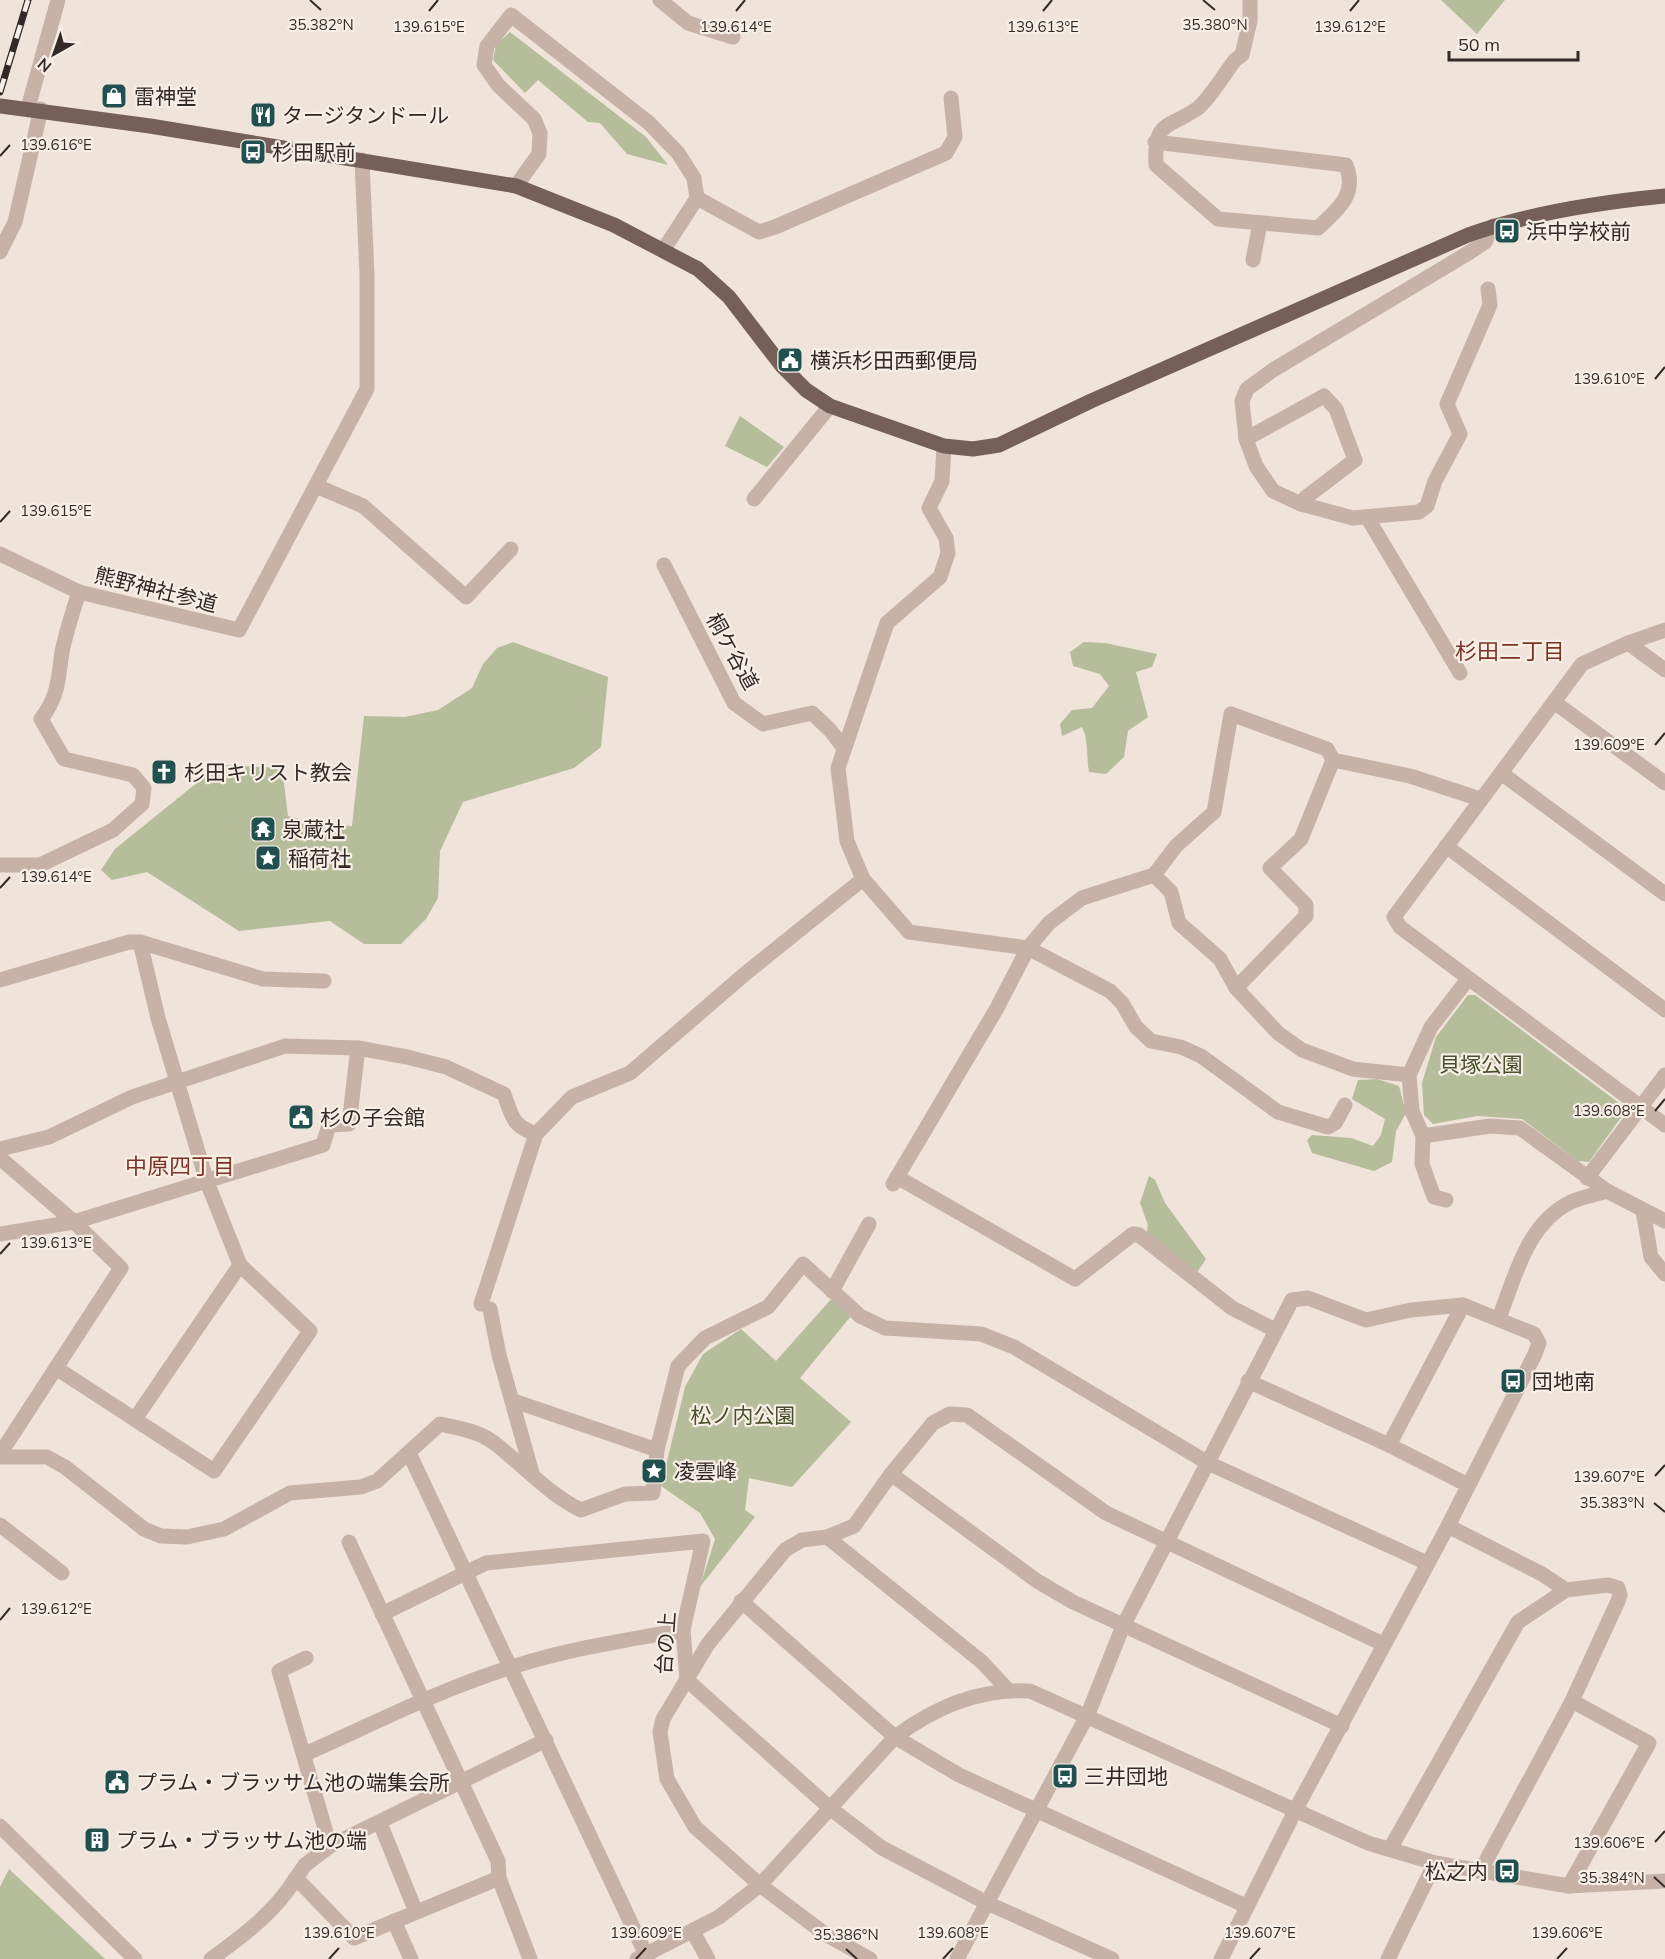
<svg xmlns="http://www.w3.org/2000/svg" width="1665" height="1959" viewBox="0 0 1665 1959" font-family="Mulish,'Noto Sans JP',sans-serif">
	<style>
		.green { fill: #b5bd9b }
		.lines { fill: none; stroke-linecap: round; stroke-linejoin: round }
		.minor { stroke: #c6b2a7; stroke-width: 15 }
		.tertiary { stroke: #c6b2a7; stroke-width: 15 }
		.primary { stroke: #746059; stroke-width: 15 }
		.rail-casing { stroke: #332a27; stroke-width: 7 }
		.rail { stroke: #f7eee6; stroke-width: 4.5; stroke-dasharray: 14; stroke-linecap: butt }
		.ticks { fill: none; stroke: #332a27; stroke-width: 2 }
		.labels { text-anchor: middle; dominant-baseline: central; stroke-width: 4.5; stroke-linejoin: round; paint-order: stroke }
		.poi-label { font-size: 21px; fill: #332a27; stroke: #f7eee6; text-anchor: start }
		.street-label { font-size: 21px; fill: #332a27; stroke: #f7eee6 }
		.park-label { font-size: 21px; fill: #46502d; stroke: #f7eee6 }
		.neighbourhood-label { font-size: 22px; fill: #7c3326; stroke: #f7eee6 }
		.ticks-label { font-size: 15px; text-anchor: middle; fill: #332a27; stroke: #f7eee6; stroke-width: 4.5; stroke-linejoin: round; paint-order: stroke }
	</style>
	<rect width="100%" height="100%" fill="#efe3da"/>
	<!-- green -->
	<g class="green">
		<polygon points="1441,0 1505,0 1477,34"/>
		<polygon points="510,32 646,137 668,165 627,154 600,123 588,122 538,80 525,93 493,60 496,45"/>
		<polygon points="740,416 784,447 767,467 725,446"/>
		<polygon points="513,642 608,677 601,747 574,768 463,802 440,851 438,898 426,919 401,944 364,944 330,921 239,931 147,872 112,880 101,870 115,849 219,765 282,768 288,816 317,823 352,826 364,716 405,717 438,710 472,688 483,664 497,648"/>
		<path d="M1084,642L1105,643L1157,654L1152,667L1136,672L1148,717L1128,731L1124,757L1106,774L1089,772C1086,756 1089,741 1082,727L1062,736L1060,724L1072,710L1092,708L1109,686L1100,674L1073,666L1070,652Z"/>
		<polygon points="1468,995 1475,995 1623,1106 1622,1116 1589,1162 1578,1161 1522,1119 1477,1116 1433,1124 1424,1115 1422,1083 1436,1037"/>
		<polygon points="1377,1079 1399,1086 1406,1113 1396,1131 1392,1162 1374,1171 1312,1153 1307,1140 1312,1135 1351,1138 1373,1146 1381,1135 1385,1119 1352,1099 1358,1080"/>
		<polygon points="1149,1176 1155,1180 1165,1203 1206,1259 1196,1274 1146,1238 1148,1225 1140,1203"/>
		<polygon points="833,1297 851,1316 800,1378 851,1422 792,1487 749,1478 745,1510 755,1517 700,1587 715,1539 700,1513 661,1486 685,1387 703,1354 741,1329 776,1361"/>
		<polygon points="9,1869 105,1959 0,1959 0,1887"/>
	</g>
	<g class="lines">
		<!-- minor -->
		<g class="minor">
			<polyline points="660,0 688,23 733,37"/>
			<polyline points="28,108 58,0"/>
			<path d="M1155,142L1346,165C1358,195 1337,210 1318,228L1218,219L1156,165C1154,119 1167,130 1198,108C1210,98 1225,73 1235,60L1242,55L1250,21V0"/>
			<polyline points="516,186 539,154 540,133 534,119 498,85 484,65 487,46 511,15 649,123 678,153 694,178 697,198 664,249"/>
			<polyline points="697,198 759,232 775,227 946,153 955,137 951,98"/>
			<polyline points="0,252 15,222 41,109"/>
			<polyline points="1253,260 1260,223"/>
			<polyline points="1488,289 1490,305 1447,404 1460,434 1435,481 1427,506 1419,512 1353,518 1301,504 1273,491 1256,466 1246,439 1242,401 1247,389 1273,370 1470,252 1485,242 1493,226"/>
			<polyline points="1246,439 1324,396 1336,409 1355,460 1305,498 1301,504"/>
			<polyline points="944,446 942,481 929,508 946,538 948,553 940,577 887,623 838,768 847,841 863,879 909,932 1028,948 1110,991 1122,1003 1136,1027 1151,1041 1181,1047 1201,1056 1278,1112 1328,1127 1335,1123 1345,1105"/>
			<polyline points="316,486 363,506 466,597 511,549"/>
			<polyline points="754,499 830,406"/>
			<polyline points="1367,517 1460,673"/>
			<polyline points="0,554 79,592 239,630 367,389 367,275 362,160"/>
			<polyline points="664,565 734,703 763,724 812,713 830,730 843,747"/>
			<polyline points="1665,630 1628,643 1582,664 1394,917 1400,927 1665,1125"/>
			<polyline points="1628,643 1665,670"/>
			<polyline points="1554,702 1665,783"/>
			<polyline points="1501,773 1665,894"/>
			<polyline points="1446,846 1665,1010"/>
			<path d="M0,865H40L113,830L142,804L144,788L133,775L64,759L41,719C59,696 58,678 62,652C66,632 73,611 79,592"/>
			<polyline points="0,980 129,942 140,942 263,979 324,981"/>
			<polyline points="1236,988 1306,916 1306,905 1270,868 1301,839 1333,760"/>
			<polyline points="1409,1075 1353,1069 1302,1050 1278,1033 1236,988 1220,959 1179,923 1171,892 1154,875 1176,846 1214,812 1231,714 1327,749 1333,760 1410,776 1480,799"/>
			<polyline points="1423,1136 1490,1126 1520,1128 1607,1191 1665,1221"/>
			<path d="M0,1149L49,1137L132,1097L285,1046L358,1048L407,1057L446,1067L504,1094C512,1116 512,1126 536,1134"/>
			<polyline points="0,1158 74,1222 121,1268 0,1454"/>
			<polyline points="897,1177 1075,1279 1133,1234 1139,1235 1232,1308 1275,1330"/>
			<polyline points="1587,1178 1665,1075"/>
			<polyline points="893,1184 997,1008 1028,948 1049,923 1082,898 1154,875"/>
			<polyline points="1446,1200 1434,1197 1422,1164 1423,1136 1412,1111 1409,1075 1431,1027 1468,979"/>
			<polyline points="1643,1211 1651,1257 1665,1274"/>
			<polyline points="0,1234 74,1222 323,1145 329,1125 349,1124 358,1048"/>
			<polyline points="832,1291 869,1224"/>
			<polyline points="481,1304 536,1134 572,1097 630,1073 746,973 863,879"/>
			<polyline points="490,1309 499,1355 532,1473"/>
			<path d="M1499,1318C1515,1277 1527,1223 1571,1202C1582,1197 1595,1195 1607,1191"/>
			<polyline points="56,1368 214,1471 310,1331 240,1265 207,1182 158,1018 140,942"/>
			<polyline points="1248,1381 1389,1445 1468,1485"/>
			<polyline points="514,1401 657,1450"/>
			<polyline points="135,1419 240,1265"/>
			<polyline points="1389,1445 1463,1305"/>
			<polyline points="409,1453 648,1959"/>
			<path d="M0,1457H47L65,1467L144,1529L161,1536L187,1537L224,1529L290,1493L361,1487L377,1481L440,1424C458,1428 478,1431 493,1442C522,1464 548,1494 581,1510L625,1494L653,1493L657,1450L678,1366L705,1338L768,1307L803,1264L860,1316L885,1328L981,1334L1014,1347L1208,1463L1427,1563"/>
			<polyline points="891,1474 1037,1581 1073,1602 1342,1726"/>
			<polyline points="0,1525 62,1573"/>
			<polyline points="1448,1526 1542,1574 1566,1590"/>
			<polyline points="827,1537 982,1662 1008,1690"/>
			<polyline points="349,1542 498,1861 499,1878 530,1959"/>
			<polyline points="741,1601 895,1737 959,1775 1246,1906"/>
			<polyline points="382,1614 486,1563 703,1541 683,1630 687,1680"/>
			<polyline points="306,1658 279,1671 330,1846"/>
			<polyline points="687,1680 831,1809 882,1848 987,1903 1112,1959"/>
			<path d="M305,1754C373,1724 441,1689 512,1667C568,1649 626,1640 683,1630"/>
			<polyline points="380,1823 416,1912"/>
			<polyline points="1390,1849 1518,1622 1566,1590 1608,1585 1618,1588 1620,1595 1618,1601 1572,1701 1480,1872"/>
			<polyline points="296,1878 305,1865 330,1846 546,1740"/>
			<polyline points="1569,1886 1649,1743 1572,1701"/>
			<polyline points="394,1921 411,1959"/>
			<polyline points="693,1932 708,1959"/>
			<path d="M211,1959C242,1937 276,1911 296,1878L354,1938L499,1878"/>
			<polyline points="870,1959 825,1934 760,1885 695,1827 667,1779 660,1732 663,1719 708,1644 785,1550 802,1540 827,1537 854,1526 891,1474 933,1423 950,1414 967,1415 1106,1513 1383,1644"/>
			<polyline points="957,1959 1088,1714 1123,1626 1292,1300 1308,1298 1366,1320 1411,1310 1463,1305 1534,1334 1539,1343 1535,1354 1448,1526 1296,1809 1221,1959"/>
			<polyline points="1388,1959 1435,1863"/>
		</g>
		<!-- tertiary -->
		<g class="tertiary">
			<polyline points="0,1826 135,1959"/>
			<path d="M637,1959L719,1917L760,1885L895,1737C935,1707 980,1688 1030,1691L1368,1843L1435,1863L1569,1886L1665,1881"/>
		</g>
		<!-- primary -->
		<path class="primary" d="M0,106L150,126L516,186L614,225L698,269L729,297L782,366L806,390L830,406L944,446L973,449L999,445L1091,401L1468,235C1526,214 1603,202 1665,196"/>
		<!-- rail casing -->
		<g class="rail-casing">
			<polyline id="rail" points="0,92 28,0"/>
		</g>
		<!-- rail -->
		<use href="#rail" class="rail"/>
	</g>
	<!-- ticks -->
	<path class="ticks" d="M310,0L321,10M1203,0L1215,10M429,11L438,0M736,11L745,0M1043,11L1052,0M1350,11L1359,0M0,156L10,145M1655,379L1665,367M0,522L10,511M1655,745L1665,733M0,888L10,877M1655,1111L1665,1099M0,1254L10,1243M1655,1476L1665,1465M1654,1503L1665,1512M0,1620L10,1608M1655,1842L1665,1831M1654,1877L1665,1887M846,1949L857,1959M329,1959L339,1948M636,1959L646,1948M943,1959L953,1948M1250,1959L1260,1948M1557,1959L1567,1948"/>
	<!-- icons -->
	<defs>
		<g id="shop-square" transform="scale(1.35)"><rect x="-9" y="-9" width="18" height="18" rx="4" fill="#205150" stroke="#f7eee6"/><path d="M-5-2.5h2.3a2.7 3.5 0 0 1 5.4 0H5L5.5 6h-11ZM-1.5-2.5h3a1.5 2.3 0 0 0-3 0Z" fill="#fff"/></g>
		<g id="restaurant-square" transform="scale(1.35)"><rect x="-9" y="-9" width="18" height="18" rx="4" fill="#205150" stroke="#f7eee6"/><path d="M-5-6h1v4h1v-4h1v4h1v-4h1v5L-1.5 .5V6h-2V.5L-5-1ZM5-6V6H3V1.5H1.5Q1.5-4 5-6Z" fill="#fff"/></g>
		<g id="bus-square" transform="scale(1.35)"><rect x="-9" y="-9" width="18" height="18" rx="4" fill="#205150" stroke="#f7eee6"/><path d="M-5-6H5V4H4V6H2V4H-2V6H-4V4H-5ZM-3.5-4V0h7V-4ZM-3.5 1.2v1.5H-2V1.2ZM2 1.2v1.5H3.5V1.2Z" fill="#fff"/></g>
		<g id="civic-square" transform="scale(1.35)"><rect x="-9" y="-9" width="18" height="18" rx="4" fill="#205150" stroke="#f7eee6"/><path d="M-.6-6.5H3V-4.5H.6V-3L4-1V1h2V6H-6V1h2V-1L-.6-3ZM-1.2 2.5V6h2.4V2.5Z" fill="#fff"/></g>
		<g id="church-square" transform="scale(1.35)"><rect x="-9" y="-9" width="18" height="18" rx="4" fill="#205150" stroke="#f7eee6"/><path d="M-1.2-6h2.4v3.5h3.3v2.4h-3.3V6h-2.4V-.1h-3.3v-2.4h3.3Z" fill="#fff"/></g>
		<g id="temple-square" transform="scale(1.35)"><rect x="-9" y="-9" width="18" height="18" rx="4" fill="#205150" stroke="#f7eee6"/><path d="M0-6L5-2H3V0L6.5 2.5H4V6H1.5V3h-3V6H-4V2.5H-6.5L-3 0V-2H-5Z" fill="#fff"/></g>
		<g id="sight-square" transform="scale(1.35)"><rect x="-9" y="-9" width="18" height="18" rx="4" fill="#205150" stroke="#f7eee6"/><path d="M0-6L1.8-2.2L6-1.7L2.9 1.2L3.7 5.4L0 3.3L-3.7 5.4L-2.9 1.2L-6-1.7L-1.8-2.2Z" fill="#fff"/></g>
		<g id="building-square" transform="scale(1.35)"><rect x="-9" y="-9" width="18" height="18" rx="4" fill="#205150" stroke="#f7eee6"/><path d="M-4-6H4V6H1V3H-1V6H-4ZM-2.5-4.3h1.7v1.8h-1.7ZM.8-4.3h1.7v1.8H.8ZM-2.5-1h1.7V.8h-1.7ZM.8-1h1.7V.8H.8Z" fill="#fff"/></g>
	</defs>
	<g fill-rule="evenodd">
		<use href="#shop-square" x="114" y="96"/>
		<use href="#restaurant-square" x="263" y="115"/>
		<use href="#bus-square" x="253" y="152"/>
		<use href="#bus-square" x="1507" y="231"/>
		<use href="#civic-square" x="790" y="360"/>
		<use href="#church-square" x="164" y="772"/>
		<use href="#temple-square" x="263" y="829"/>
		<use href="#sight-square" x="268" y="858"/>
		<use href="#civic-square" x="301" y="1117"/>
		<use href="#bus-square" x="1513" y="1381"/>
		<use href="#sight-square" x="654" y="1471"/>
		<use href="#bus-square" x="1065" y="1776"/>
		<use href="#civic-square" x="117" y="1782"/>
		<use href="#building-square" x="97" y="1840"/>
		<use href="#bus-square" x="1507" y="1871"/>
	</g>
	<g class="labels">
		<!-- poi labels -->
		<g class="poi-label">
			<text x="134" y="96">雷神堂</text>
			<text x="282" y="115">タージタンドール</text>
			<text x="272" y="152">杉田駅前</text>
			<text x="1526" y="231">浜中学校前</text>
			<text x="810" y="360">横浜杉田西郵便局</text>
			<text x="184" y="772">杉田キリスト教会</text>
			<text x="282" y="829">泉蔵社</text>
			<text x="288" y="858">稲荷社</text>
			<text x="320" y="1117">杉の子会館</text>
			<text x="1532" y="1381">団地南</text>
			<text x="674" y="1471">凌雲峰</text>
			<text x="1084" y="1776">三井団地</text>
			<text x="136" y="1782">プラム・ブラッサム池の端集会所</text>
			<text x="116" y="1840">プラム・ブラッサム池の端</text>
			<text x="1488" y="1871" text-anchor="end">松之内</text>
		</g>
		<!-- street labels -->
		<g class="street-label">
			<text transform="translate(156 589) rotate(14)">熊野神社参道</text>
			<text transform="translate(733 651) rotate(61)">桐ケ谷道</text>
			<text transform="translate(665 1643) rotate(-86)">台の上</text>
		</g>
		<!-- park labels -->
		<g class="park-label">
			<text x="1481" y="1064">貝塚公園</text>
			<text x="743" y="1415">松ノ内公園</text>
		</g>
		<!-- neighbourhood labels -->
		<g class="neighbourhood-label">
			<text x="1510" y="651">杉田二丁目</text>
			<text x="180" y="1166">中原四丁目</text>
		</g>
	</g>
	<g class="ticks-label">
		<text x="321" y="30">35.382°N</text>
		<text x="1215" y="30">35.380°N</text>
		<text x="429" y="32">139.615°E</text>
		<text x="736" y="32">139.614°E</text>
		<text x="1043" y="32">139.613°E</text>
		<text x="1350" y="32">139.612°E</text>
		<text x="56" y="150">139.616°E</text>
		<text x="1609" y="384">139.610°E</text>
		<text x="56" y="516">139.615°E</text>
		<text x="1609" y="750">139.609°E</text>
		<text x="56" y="882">139.614°E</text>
		<text x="1609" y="1116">139.608°E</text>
		<text x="56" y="1248">139.613°E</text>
		<text x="1609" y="1482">139.607°E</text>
		<text x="1612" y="1508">35.383°N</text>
		<text x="56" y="1614">139.612°E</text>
		<text x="1609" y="1848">139.606°E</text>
		<text x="1612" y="1883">35.384°N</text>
		<text x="339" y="1938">139.610°E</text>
		<text x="646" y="1938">139.609°E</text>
		<text x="953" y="1938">139.608°E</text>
		<text x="1260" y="1938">139.607°E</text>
		<text x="1567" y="1938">139.606°E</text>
		<text x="846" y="1940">35.386°N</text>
	</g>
	<!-- north arrow -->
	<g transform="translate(54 54) rotate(220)" stroke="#f7eee6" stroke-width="4.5" paint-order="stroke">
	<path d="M0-4.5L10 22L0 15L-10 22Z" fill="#332a27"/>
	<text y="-9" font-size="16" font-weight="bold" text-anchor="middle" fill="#332a27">N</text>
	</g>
	<!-- scale -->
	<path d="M1449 51v9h129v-9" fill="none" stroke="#332a27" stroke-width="3"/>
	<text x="1458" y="51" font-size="18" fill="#332a27" stroke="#f7eee6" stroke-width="4.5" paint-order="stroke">50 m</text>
</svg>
